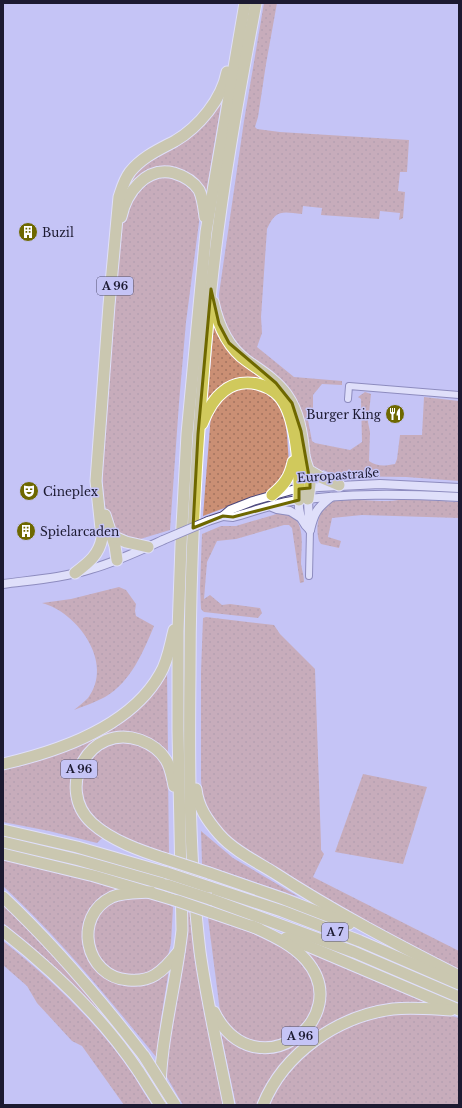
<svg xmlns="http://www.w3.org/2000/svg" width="462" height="1108" viewBox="0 0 462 1108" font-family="'Libre Baskerville',serif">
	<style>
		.grass { fill: url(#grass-dots) }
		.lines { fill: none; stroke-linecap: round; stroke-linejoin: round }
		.street-casing { stroke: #4b477c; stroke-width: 8 }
		.secondary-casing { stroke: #4b477c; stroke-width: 10 }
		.highway-casing { stroke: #fff; stroke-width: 13 }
		.street { stroke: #fff; stroke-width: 6 }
		.secondary { stroke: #fff; stroke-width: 8 }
		.highway { stroke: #d0c95c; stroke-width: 11 }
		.secondary-bridge-casing { stroke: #4b477c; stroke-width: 10; stroke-linecap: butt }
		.highway-bridge-casing { stroke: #fff; stroke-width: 13; stroke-linecap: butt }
		.secondary-bridge { stroke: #fff; stroke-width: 8 }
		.highway-bridge { stroke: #d0c95c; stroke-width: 11 }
		.marked { fill: none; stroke: #6e6800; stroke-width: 3; stroke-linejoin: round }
		.labels { text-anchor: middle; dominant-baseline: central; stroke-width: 3; stroke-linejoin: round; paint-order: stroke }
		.shield { fill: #c5c4f6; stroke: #4f4d6c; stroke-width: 1 }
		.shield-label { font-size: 11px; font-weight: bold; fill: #1c1a31 }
		.poi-label { font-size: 12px; fill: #1c1a31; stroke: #c5c4f6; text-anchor: start }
		.street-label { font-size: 12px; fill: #1c1a31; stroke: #c5c4f6 }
	</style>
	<defs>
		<pattern id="grass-dots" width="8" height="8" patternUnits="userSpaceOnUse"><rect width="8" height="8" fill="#ca8f74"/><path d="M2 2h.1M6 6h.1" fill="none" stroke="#a37460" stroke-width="1.8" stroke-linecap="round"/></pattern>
	</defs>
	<rect width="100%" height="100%" fill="#c5c4f6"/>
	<!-- grass -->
	<g class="grass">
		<path d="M264,3H277L266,64L258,117L255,127L257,129L280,132L409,140L407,172H400L398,191L405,192L403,218L399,220L400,213L380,211L379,219L321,215L322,208L303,206L302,214C282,212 276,209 267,229L261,317L262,333L257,347L294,377L342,381V385L322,384L313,395V412L307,415L312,441L315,443L350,450L362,442L361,399L358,397L365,392L371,394L368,422L370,432L369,461C378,467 385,466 395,464L397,459L400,435H422L424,397L459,401V481L406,477L338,476L323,470L321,473L313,466L311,462L304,424L233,345L220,313L219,294L244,121Z"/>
		<polygon points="217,103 221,104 206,194 176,170 123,194 132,176"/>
		<polygon points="157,176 180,178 195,190 201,207 186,322 179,403 170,530 137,540 130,539 113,531 107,516 104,500 102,471 121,227 125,212 138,188"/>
		<polygon points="214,323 233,356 243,365 271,384 247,381 207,406"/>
		<polygon points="244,386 268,391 278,403 285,421 287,435 289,464 289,471 270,491 203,516 211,414 222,396"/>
		<path d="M409,499L459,502V518L362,515L332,518L328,537L341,541L339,548L321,544L319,541C315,527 318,507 334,501C345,498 375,501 387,501C395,501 402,499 409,499Z"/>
		<path d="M280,513C308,515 301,544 301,564C302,570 304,576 304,582L300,583L292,528L289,525H284L236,539L217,541L207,562L204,599L210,595L222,605L230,604L260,608L262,613L258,618L204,612L201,609L200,587L202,534L221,526H236Z"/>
		<path d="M119,587L126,590L136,604L135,611L136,616L154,626C143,652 131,682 105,697C96,702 84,706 74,710C79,706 84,702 88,698C115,663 77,612 42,603L71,599Z"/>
		<path d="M206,617L274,625L280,634L315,669L321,844V850L324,854L313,877L459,951V969C399,939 338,907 281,871C256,856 229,841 212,818C203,807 202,793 201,780V672L203,618Z"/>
		<path d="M167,667L168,754C160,749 153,742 145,737C128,727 109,737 93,743L75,806L103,837L97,843L49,831L3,822V767L108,730L127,719L139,708Z"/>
		<path d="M114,742H133L154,751L168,771L169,856C146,848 99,832 87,810C82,800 80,787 82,777C86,760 99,749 114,742Z"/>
		<polygon points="363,774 427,787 403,864 335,852"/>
		<polygon points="201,831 233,858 299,897 202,864"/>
		<path d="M3,858L120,888L106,896L84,934L117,982L169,969L161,1019L157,1058C108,998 59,938 3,886Z"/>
		<polygon points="145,896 161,901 173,907 171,943 168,956 164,962 148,974 126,976 105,967 93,948 93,925 101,911 113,901"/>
		<path d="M3,904C36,938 76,970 99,1011L28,943L3,923Z"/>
		<polygon points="187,912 193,914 225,1105 183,1105 164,1072"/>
		<polygon points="208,918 230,923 256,933 290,950 312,976 316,999 308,1021 292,1037 262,1044 234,1033 220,1011"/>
		<path d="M3,941C52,980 99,1024 134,1076C140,1086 146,1096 152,1105H124L82,1046L72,1041L37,1003L27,986L3,965Z"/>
		<path d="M305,950L437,1005H421L326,1029L259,1105H236L220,1029C229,1035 245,1048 253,1051C270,1056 305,1045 312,1028C314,1024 321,981 320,977C320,968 310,958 304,952Z"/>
		<polygon points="399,1012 444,1014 459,1018 459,1105 267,1105 272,1094 296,1062 321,1040 360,1021"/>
	</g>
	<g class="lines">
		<!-- street casing -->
		<g class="street-casing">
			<g id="street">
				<polyline points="348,399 349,386 459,395"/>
				<polyline points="309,576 310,530"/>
			</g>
		</g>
		<!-- secondary casing -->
		<g class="secondary-casing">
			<g id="secondary">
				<polyline points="308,499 309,522"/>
				<path d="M299,500C298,512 301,522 310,530"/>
				<polyline points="272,507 277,509 290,511 301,518"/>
				<path d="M223,516L233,517C252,512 272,504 292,501C347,493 403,494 459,497"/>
				<polyline points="208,521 223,516 230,510 253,501 292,490 319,487 380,484 459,488"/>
				<path d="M310,530C314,513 317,508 331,497"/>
				<path d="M3,584C33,580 63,578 91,569C116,562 139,551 163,540"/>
			</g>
		</g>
		<!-- highway casing -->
		<g class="highway-casing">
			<g id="highway">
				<path d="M121,217C126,193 146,166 174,173C184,176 193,181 199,190C203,198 204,209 205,217"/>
				<path d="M213,302C218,325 227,347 247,361C261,371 276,380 286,394C299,412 302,433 304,455C305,462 308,468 310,475C311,483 309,491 308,499"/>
				<path d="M202,424C207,411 213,399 224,391C244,375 276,384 286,407C297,430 300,475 299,500"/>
				<polyline points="308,470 320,477 339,485"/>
				<path d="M272,495C284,485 290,477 293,462L296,460"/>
				<polyline points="105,515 115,546 117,560"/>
				<polyline points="112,536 126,542 148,547"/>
				<path d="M75,573C88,563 99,555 102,538L96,481L109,305L119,197C122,188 124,180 130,172C142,157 158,150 175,141C199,127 222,99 227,72"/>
				<path d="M3,764C60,751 130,727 160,674C168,661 170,645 174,630"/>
				<path d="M196,789C198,807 207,820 219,834C233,850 255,861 273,872C333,911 396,944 459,976"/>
				<polyline points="3,830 77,847 167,873"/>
				<polyline points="3,842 79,860 167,885"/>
				<polyline points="3,854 94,876 178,901"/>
				<path d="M166,859C141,851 112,841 92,823C54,788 90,722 140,740C151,744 160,750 166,760C171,768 172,777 174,786"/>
				<polyline points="209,873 284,899 349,924"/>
				<polyline points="209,887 282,911 360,941 459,984"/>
				<path d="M151,892C138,893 124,892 112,897C72,916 85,977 128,980C138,981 147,980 155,975C165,969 172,960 179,951"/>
				<path d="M3,897C55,946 100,999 144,1056"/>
				<polyline points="210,899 354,952 459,997"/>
				<polyline points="210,912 259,929"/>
				<path d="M3,931C54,971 103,1018 139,1072"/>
				<polyline points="286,938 308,946 459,1010"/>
				<path d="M214,1012C255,1093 357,1019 306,960C292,944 271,935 252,926"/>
				<path d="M160,1105C158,1046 176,988 182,930L178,730V631L181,545L187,434L206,232L245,3"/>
				<path d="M229,1105C219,1054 207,1003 200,952C189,859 189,766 190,673C190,545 198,417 211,289C221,193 238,98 256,3"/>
				<path d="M263,1105C284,1053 338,1016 393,1009C412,1007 432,1009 451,1010"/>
			</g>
		</g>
		<!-- street -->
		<use href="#street" class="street"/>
		<!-- secondary -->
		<use href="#secondary" class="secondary"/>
		<!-- highway -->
		<use href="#highway" class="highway"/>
		<!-- secondary-bridge casing -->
		<g class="secondary-bridge-casing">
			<polyline id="secondary-bridge" points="163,540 208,521"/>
		</g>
		<!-- highway-bridge casing -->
		<g class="highway-bridge-casing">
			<g id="highway-bridge">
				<polyline points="166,859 209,873"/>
				<polyline points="167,873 209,887"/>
				<polyline points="167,885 210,899"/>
				<polyline points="178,901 210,912"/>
				<polyline points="144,1056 175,1105"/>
				<polyline points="139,1072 160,1105"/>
			</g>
		</g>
		<!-- secondary-bridge -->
		<use href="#secondary-bridge" class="secondary-bridge"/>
		<!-- highway-bridge -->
		<use href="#highway-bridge" class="highway-bridge"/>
	</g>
	<!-- marked area -->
	<path d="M0 0H462V1108H0ZM211,289L219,324L229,343L276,383L292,403L301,431L310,482V488L299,489V500L233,517L223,516L193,528L198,434Z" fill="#c5c4f6" fill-opacity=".55" fill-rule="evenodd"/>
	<path class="marked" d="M211,289L219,324L229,343L276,383L292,403L301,431L310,482V488L299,489V500L233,517L223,516L193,528L198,434Z"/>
	<!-- icons -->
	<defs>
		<g id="building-disc" transform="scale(1)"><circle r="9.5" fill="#6e6800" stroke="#c5c4f6"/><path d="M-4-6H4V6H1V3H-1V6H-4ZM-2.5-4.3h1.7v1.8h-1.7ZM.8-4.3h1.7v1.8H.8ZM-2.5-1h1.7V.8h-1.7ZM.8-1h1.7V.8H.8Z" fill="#fff"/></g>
		<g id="restaurant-disc" transform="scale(1)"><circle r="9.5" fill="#6e6800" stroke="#c5c4f6"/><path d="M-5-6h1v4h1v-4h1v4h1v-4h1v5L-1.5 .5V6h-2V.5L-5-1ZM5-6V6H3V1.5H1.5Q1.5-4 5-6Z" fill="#fff"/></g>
		<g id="theatre-disc" transform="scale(1)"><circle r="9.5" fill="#6e6800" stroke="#c5c4f6"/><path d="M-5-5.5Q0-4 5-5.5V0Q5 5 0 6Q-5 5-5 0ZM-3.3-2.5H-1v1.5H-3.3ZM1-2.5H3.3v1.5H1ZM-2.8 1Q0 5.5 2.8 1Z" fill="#fff"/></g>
	</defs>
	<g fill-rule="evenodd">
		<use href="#building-disc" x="28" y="232"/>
		<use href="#restaurant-disc" x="395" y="414"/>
		<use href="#theatre-disc" x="29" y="491"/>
		<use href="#building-disc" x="26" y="531"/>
	</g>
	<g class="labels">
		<!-- shield labels -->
		<g class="shield">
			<rect x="97" y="277" width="36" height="18" rx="3"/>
			<rect x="61" y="760" width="36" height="18" rx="3"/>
			<rect x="322" y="923" width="26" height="18" rx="3"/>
			<rect x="282" y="1027" width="36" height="18" rx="3"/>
		</g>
		<g class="shield-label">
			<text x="115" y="286">A 96</text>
			<text x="79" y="769">A 96</text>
			<text x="335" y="932">A 7</text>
			<text x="300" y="1036">A 96</text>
		</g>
		<!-- poi labels -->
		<g class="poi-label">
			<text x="42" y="232">Buzil</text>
			<text x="381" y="414" text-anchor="end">Burger King</text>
			<text x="43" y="491">Cineplex</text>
			<text x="40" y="531">Spielarcaden</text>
		</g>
		<!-- street labels -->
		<g class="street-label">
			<text transform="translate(338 475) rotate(-4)">Europastraße</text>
		</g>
	</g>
	<!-- border -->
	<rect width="462" height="1108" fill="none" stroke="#1c1a31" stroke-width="8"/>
</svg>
